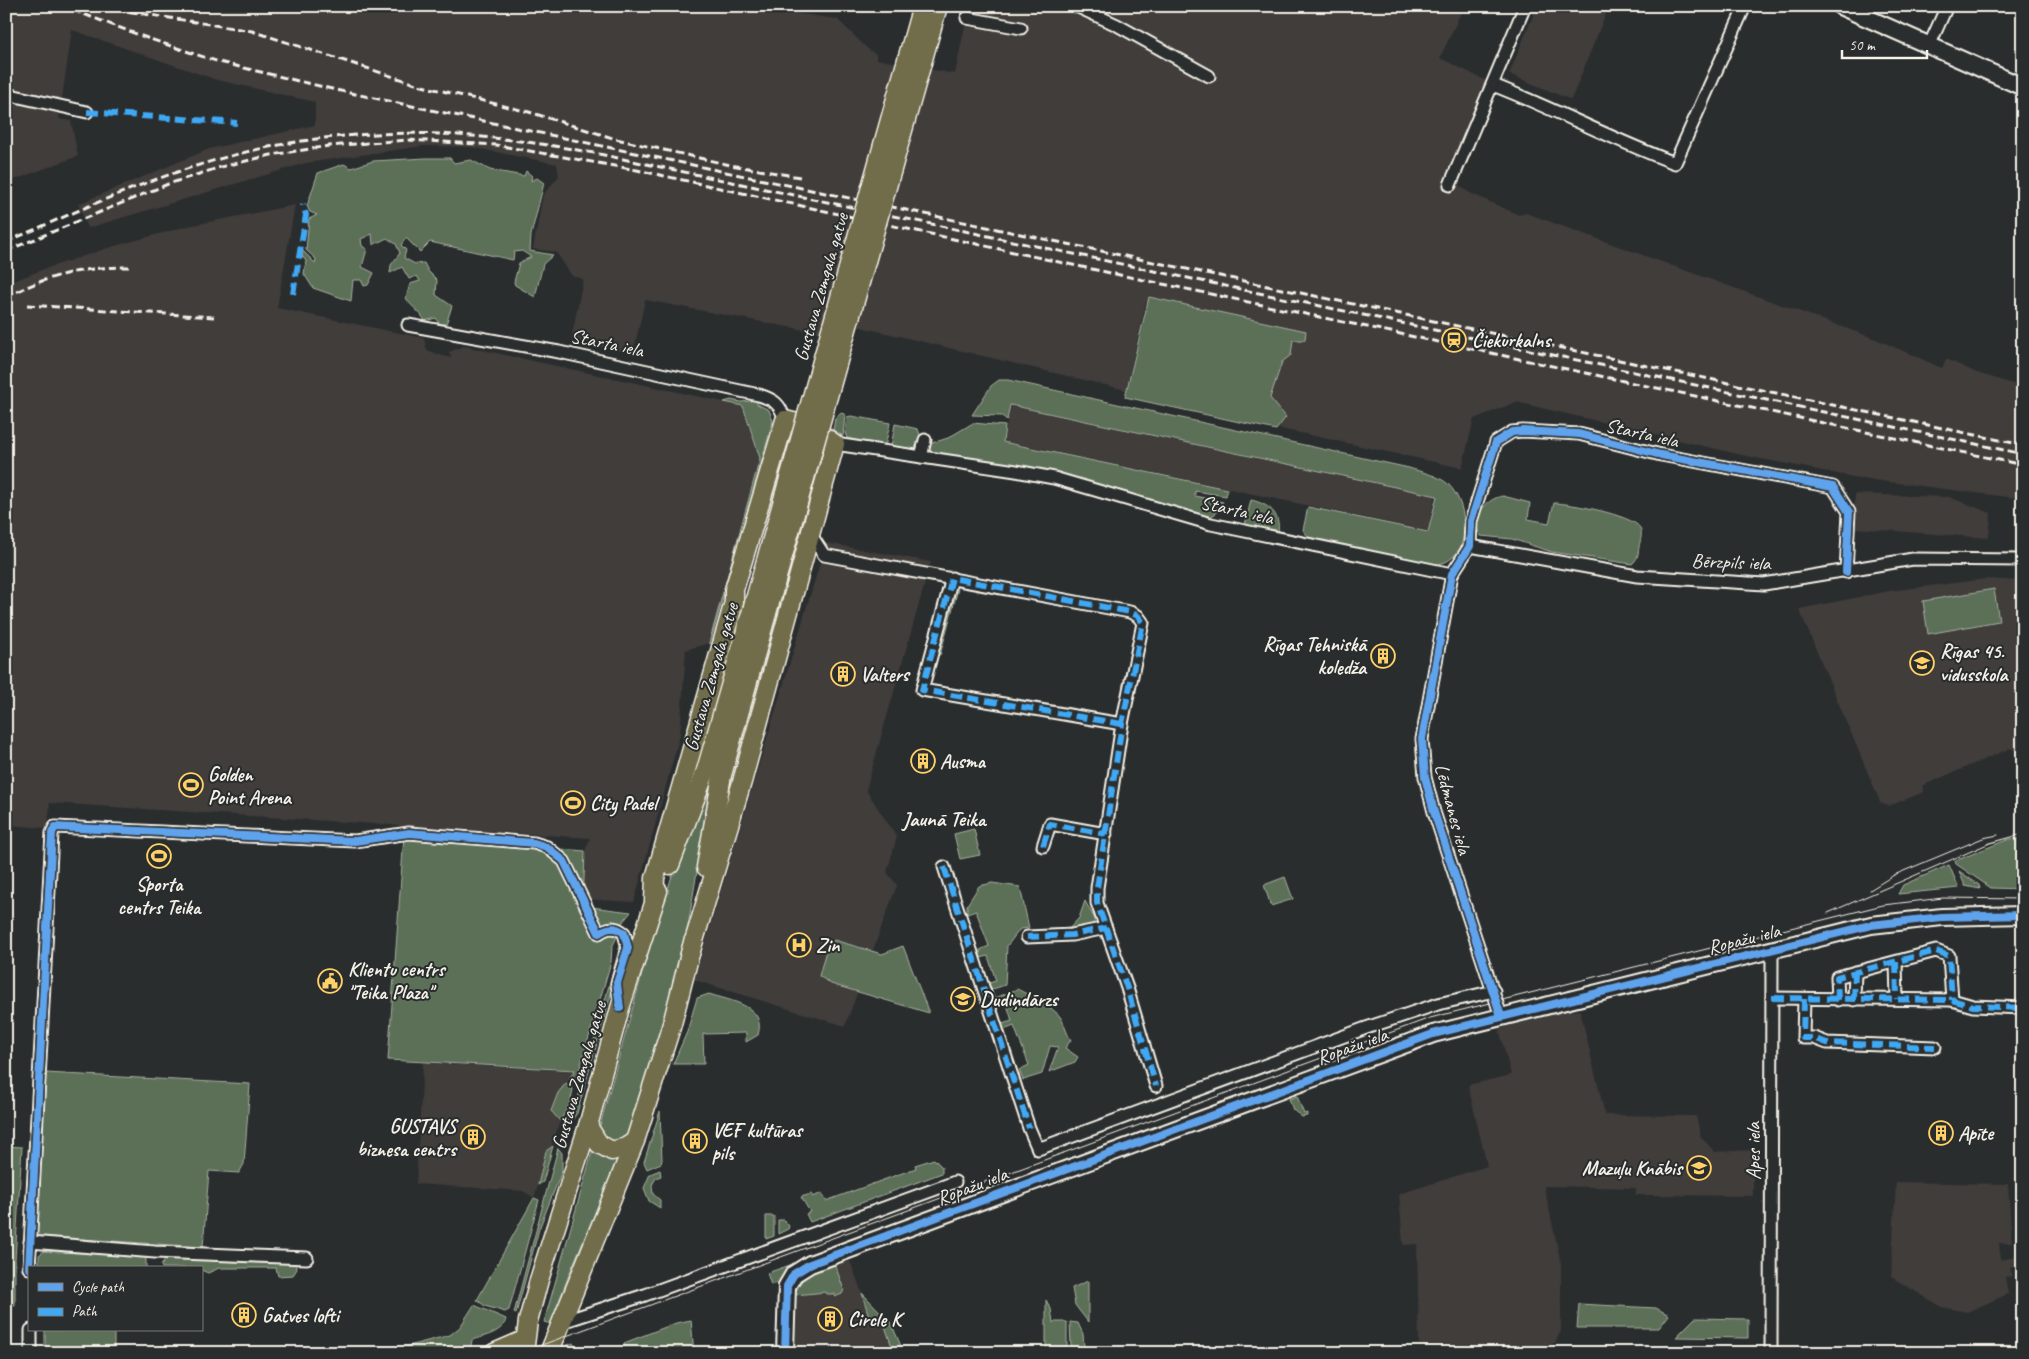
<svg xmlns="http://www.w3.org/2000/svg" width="2029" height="1359" viewBox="0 0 2029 1359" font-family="Caveat,sans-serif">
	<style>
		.built { fill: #403c3b }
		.green { fill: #5c6f59; stroke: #a8b0a0 }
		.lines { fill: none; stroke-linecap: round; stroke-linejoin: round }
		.street-casing { stroke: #f4f1e8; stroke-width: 15 }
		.secondary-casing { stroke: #f4f1e8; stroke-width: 20 }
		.primary-casing { stroke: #f4f1e8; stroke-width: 21 }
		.street { stroke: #2a2d2e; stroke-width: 11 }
		.secondary { stroke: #2a2d2e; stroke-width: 16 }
		.primary { stroke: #716d4b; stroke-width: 18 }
		.tram { stroke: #f4f1e8; stroke-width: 1 }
		.rail { stroke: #f4f1e8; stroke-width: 3; stroke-dasharray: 8 4; stroke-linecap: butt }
		.primary-bridge-casing { stroke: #f4f1e8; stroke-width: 21; stroke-linecap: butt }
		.primary-bridge { stroke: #716d4b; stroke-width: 18 }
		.quiet { stroke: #3fa9f5; stroke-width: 6; stroke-dasharray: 12 6; stroke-linecap: butt }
		.cycleway-casing { stroke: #2a2d2e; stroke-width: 11 }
		.cycleway { stroke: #60a3ed; stroke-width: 8 }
		.labels { text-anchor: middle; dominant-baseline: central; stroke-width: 4; stroke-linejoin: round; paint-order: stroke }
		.street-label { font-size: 20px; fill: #f4f1e8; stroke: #2a2d2e }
		.poi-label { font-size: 20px; font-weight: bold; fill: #f4f1e8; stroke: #2a2d2e; text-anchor: start }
		.neighbourhood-label { font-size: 21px; font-weight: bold; fill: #f4f1e8; stroke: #2a2d2e }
	</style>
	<rect width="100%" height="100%" fill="#2a2d2e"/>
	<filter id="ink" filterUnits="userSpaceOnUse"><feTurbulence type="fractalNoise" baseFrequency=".02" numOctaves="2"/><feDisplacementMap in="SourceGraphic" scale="10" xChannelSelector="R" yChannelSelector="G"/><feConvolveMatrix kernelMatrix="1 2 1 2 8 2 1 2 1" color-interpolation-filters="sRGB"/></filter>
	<g filter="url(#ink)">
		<!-- built -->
		<g class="built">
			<polygon points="6,6 744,6 837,19 869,50 876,54 876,59 955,74 969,6 1464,6 1440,58 1487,81 1447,176 1468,192 1519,215 1526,213 1876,339 1942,368 1946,359 1977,373 2023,387 2023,499 1858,478 1746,456 1516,402 1474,419 1462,468 1254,423 1275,330 1146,302 1126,390 852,325 847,338 645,300 633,354 571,340 583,279 572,276 556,252 533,249 543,195 559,176 557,164 470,147 423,146 306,163 88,228 78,204 209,149 315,125 315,102 217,80 72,30 59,119 71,121 78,156 6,183"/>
			<polygon points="1537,6 1609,6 1571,100 1509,74"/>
			<polygon points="295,205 277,308 424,338 427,350 443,356 452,358 449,352 464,346 743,406 760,458 709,643 686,650 680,735 634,902 583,899 585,851 590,838 50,803 48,828 6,825 6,284 44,269 111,247 188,226"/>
			<polygon points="1011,406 1435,496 1428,531 1003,441"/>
			<polygon points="1855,494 1949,497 1991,513 1989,538 1854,528"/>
			<polygon points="826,543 931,562 866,790 897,837 887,872 897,885 845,1026 694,980"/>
			<polygon points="1986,579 2023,581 2023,749 2013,750 2011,748 1922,786 1924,792 1889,806 1880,802 1799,609 1889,591"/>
			<polygon points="1580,1010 1605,1115 1696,1116 1701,1137 1715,1152 1753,1150 1753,1196 1636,1195 1636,1188 1544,1186 1561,1263 1561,1331 1555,1343 1543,1346 1419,1344 1417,1244 1403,1245 1399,1194 1487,1166 1468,1085 1511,1075 1499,1029 1554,1013"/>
			<polygon points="423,1063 577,1071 534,1198 523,1191 416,1184"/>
			<polygon points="1896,1182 2008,1184 2012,1243 1999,1243 2001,1260 2015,1257 2017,1266 2010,1268 2013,1276 2005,1277 2008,1294 1967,1312 1942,1307 1891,1277"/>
			<polygon points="850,1261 862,1293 891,1323 904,1353 796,1353 795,1295 800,1282 814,1272"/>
		</g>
		<!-- green -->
		<g class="green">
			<path d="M426,158H450L454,163L471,160L490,170L524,176L526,171L532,176L531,181L537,178L544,183L531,235L530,251L553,255L543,264L535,297L515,285L514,282L519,263L531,257L522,251L514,252L513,260L430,242L420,252L406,238L401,245L406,250L404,258L415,264L424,263L428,271L437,280L436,295L452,306L446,324H439L436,318L425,321C420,311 412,308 406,298L410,284L420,281L417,276L409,279L402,267L390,273L391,265L400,253L396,244L387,238L373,245L372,234L361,239L362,246L367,249L362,267L374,273L368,285L364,286L361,280H353L351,301L313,288L304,274L306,261L302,256L303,251L315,263L316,259L306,250L309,219L317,215L310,212L307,206L318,173L344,164L351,168L373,161Z"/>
			<polygon points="1149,297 1306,331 1305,340 1293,340 1291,355 1282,362 1270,398 1286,417 1276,430 1125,397"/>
			<path d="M999,380H1008L1409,468C1421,472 1438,475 1448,484C1466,501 1473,545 1449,560C1445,563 1439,564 1435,564L1310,539L1303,530L1308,507L1428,532L1437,496L1010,405L1007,420L1002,416L972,415L991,386Z"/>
			<polygon points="731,400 741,402 757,400 757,404 769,410 773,421 710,644 709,643 760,458 743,406 724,402"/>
			<polygon points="840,413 845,414 843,436 833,430 835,419"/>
			<polygon points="851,416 890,423 885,447 847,438 845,433 847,417"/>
			<polygon points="973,423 1005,426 1003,442 1227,489 1226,496 1195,491 1195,496 1223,502 1215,514 1208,518 1076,479 1009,464 933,453 928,449 929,444 948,438"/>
			<polygon points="895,424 918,429 920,435 915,449 891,447"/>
			<path d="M1503,496L1530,503L1528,519L1549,523L1554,503C1569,503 1633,515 1640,528C1643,533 1640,541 1639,547C1638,554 1638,559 1632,564L1552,552L1512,539L1481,536C1468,520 1486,498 1503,496Z"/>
			<path d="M1251,500C1268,504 1281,513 1278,532L1245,525Z"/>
			<polygon points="955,588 958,589 940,655 937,654"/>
			<polygon points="1994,589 1999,621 1928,634 1923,601"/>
			<polygon points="712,781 686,938 671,998 628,1134 622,1142 607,1142 599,1129 652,938 672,876"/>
			<polygon points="974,829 980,855 960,859 954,834"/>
			<polygon points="404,836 585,851 583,906 631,912 613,934 613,936 617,937 612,947 611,962 576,1081 569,1079 575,1070 388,1060"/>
			<polygon points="2023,838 2023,889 1991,888 1956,864 1955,861 2009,839"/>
			<polygon points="1949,865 1959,888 1898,894 1903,885"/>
			<polygon points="1959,871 1979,885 1980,889 1965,886"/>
			<polygon points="1285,877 1293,899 1271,906 1264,885"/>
			<polygon points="992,883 1020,887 1029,928 1020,929 1007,946 1005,985 990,990 989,983 996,981 988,956 981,958 980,950 989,946 976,911 967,914 967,905 979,886"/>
			<polygon points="1085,901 1095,919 1093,925 1068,930 1079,918"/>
			<polygon points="834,940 882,954 903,946 929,1013 831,984 819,976 825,954"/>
			<polygon points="621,942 624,949 577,1113 573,1119 565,1122 577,1102"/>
			<path d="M1017,989C1029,995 1054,1007 1061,1018C1065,1025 1066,1033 1071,1040L1065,1048L1078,1057L1075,1062L1049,1072L1058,1047L1050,1046L1042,1074L1023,1080L1019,1070L1029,1065L1014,1026L1004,1030L1002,1024L1012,1021L1006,1001L995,1004L993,999Z"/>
			<path d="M709,994C730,1001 767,1005 758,1035L746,1042V1033L703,1034L704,1064H673L687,1032L697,998Z"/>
			<polygon points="46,1073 250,1084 244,1164 239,1173 209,1171 203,1247 36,1236"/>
			<polygon points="566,1083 573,1089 570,1104 560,1121 551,1111 558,1093"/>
			<polygon points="1297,1096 1304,1114 1307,1113 1307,1116 1302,1117 1293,1110 1289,1099"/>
			<polygon points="660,1111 662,1160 661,1163 647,1169 644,1162"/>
			<polygon points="6,1146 22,1147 15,1260 15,1306 6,1306"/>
			<polygon points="553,1146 543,1182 538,1185 546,1151"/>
			<polygon points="558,1148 562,1153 562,1171 539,1229 516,1314 514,1313"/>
			<polygon points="593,1149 619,1157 570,1272 551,1324 544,1322"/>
			<polygon points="934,1159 942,1167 942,1173 810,1222 806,1214 810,1212 801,1197 811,1194 813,1197 822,1193 826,1201 916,1168 915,1165"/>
			<polygon points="660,1170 661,1176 656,1178 652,1185 653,1194 660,1200 660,1208 649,1201 644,1188 650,1174"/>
			<polygon points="534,1198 539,1200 509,1310 505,1312 485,1306 477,1300"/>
			<polygon points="766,1216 774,1216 774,1236 766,1239"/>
			<polygon points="778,1220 784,1220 789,1226 788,1229 778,1234"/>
			<polygon points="44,1251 146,1257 146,1268 39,1268 39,1255"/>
			<polygon points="237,1258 295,1262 297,1269 293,1275 278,1276 276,1268 219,1268 208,1273 201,1270 201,1268 162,1268 161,1266 165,1259"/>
			<polygon points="796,1263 782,1281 771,1285 767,1273"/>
			<path d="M835,1265L844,1290L842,1294L835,1297V1294H827L826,1292L795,1295C800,1274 817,1271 835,1265Z"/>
			<polygon points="1088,1281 1088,1322 1075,1305 1072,1288"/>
			<polygon points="862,1293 891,1323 904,1353 894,1353 881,1314 869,1317"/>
			<polygon points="1046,1300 1051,1309 1053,1322 1067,1322 1067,1347 1063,1347 1064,1353 1046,1353"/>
			<polygon points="1579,1304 1656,1308 1669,1315 1659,1328 1577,1328"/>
			<path d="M474,1305L506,1319C503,1333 484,1336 472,1340L470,1352L382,1353L450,1335L460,1327Z"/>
			<polygon points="1695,1318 1748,1319 1748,1338 1676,1337"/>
			<polygon points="691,1320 694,1353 635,1353 624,1347 624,1343 676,1323"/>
			<polygon points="1070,1322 1078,1323 1083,1334 1084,1347 1071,1347"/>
			<polygon points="45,1330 114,1330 114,1353 57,1353 56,1349 45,1349"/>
			<polygon points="573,1343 579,1353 556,1353 557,1349"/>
		</g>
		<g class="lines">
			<!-- street casing -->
			<g class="street-casing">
				<g id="street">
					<polyline points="1076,6 1117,25 1209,76"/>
					<polyline points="967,18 1021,28"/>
					<polyline points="1929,46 1947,6"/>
					<path d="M1493,85C1555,109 1613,140 1675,163L1745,6"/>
					<polyline points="6,94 87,112"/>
					<polyline points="1450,185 1525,6"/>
					<path d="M408,325L559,352L759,395C775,400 780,404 785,420"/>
					<polyline points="835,444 1016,471 1054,478 1211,524 1452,574"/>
					<polyline points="921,457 925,440"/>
					<polyline points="811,535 824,555 1130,612 1138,616 1143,623 1122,724 1097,888 1097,903 1127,988 1156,1086"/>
					<polyline points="1470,546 1637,576 1764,584 1913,559 2023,560"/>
					<polyline points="952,578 922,690 1122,724"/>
					<polyline points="1043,846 1050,824 1106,834"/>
					<polyline points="944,867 1029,1128 1038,1149 1366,1028 1438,1004 1494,991"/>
					<polyline points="1027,937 1072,935 1106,928"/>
					<polyline points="1896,962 1897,999"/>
					<polyline points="1772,998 1952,1000 1973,1006 2023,1008"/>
					<polyline points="1804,999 1803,1038 1814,1038 1827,1043 1935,1047"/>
					<polyline points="1838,1000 1837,977 1936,951 1949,956 1952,1000"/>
					<polyline points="1854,1000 1855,972"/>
					<polyline points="1501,1016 1434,812 1425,777 1422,739 1452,574 1470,546 1471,521 1496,442 1512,432 1523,431 1579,434 1661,455 1833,487 1849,512 1846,572"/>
					<polyline points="30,1242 155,1252 307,1258"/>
					<path d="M29,1268L52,833L55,827L355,841L409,833L534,843L547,847L564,861L599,933C608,927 615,926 624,933L628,948L617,983L620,1002"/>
					<polyline points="559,1323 645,1295 955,1182"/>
					<polyline points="31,1330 31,1353"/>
					<polyline points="1771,1353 1772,949"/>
				</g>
			</g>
			<!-- secondary casing -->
			<g class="secondary-casing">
				<g id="secondary">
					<polyline points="1840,6 2023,87"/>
					<polyline points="785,1353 787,1286 794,1274 810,1264 1433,1034 1871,925 1942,917 2023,915"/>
				</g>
			</g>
			<!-- primary casing -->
			<g class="primary-casing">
				<g id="primary">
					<polyline points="670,865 706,770 752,610"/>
					<polyline points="706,867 722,775 767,613"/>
					<polyline points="654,900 655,878 734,602 734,590 785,420 810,426 835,444 742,782 690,954"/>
					<polyline points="588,1126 599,1144 612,1151 626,1147 635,1141"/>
					<polyline points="494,1353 524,1340"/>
					<polyline points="524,1353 528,1321 539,1280 588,1126 620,1008 658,891"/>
					<polyline points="549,1353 635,1141 672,1024 693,942"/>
				</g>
			</g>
			<!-- street -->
			<use href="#street" class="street"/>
			<!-- secondary -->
			<use href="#secondary" class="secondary"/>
			<!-- primary -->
			<use href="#primary" class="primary"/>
			<!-- tram -->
			<g class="tram">
				<polyline points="1870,890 1894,875 1983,838 1998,835"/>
				<polyline points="1828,913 1990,843 2019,835"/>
				<polyline points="520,1353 1430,1018 1883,905 1943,898 2023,899"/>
			</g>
			<!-- rail -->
			<g class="rail">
				<polyline points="62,6 147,38 219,62 336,90 2023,445"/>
				<polyline points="94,6 252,31 422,86 529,112 616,139 730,165 800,177"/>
				<path d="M6,242C69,215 131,186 196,166C334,122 459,127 599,154L2023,454"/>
				<polyline points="6,251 168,184 221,167 271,155 329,146 408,140 496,145 637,170 1082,267 2023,465"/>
				<path d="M6,297C49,275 82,267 130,267"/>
				<polyline points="27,305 214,317"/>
			</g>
			<!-- primary-bridge casing -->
			<g class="primary-bridge-casing">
				<g id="primary-bridge">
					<polyline points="752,610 922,6"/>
					<polyline points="767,613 938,6"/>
				</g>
			</g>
			<!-- primary-bridge -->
			<use href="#primary-bridge" class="primary-bridge"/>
			<!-- quiet -->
			<g class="quiet">
				<polyline points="87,112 237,123"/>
				<polyline points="293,294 306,215 303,204"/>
				<polyline points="1122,724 922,690 952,578 1130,612 1138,616 1143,623 1122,724 1097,888 1097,903 1127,988 1156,1086"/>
				<polyline points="1043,846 1050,824 1106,834"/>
				<polyline points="944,867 1029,1128"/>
				<polyline points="1027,937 1072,935 1106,928"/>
				<polyline points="1896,962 1897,999"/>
				<polyline points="1772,998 1952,1000 1973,1006 2023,1008"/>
				<polyline points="1804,999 1803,1038 1814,1038 1827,1043 1935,1047"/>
				<polyline points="1838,1000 1837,977 1936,951 1949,956 1952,1000"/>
				<polyline points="1854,1000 1855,972"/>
			</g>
			<!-- cycleway casing -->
			<g class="cycleway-casing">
				<g id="cycleway">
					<polyline points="1501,1016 1434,812 1425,777 1422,739 1452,574 1470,546 1471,521 1496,442 1512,432 1523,431 1579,434 1661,455 1833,487 1849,512 1846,572"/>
					<path d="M29,1268L52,833L55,827L355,841L409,833L534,843L547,847L564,861L599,933C608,927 615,926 624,933L628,948L617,983L620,1008"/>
					<polyline points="785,1353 787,1286 794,1274 810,1264 1433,1034 1871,925 1942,917 2023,915"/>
				</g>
			</g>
			<!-- cycleway -->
			<use href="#cycleway" class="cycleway"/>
		</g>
	</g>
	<!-- icons -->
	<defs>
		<g id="station-ring" transform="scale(1.25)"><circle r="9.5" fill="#2a2d2e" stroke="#ffd166" stroke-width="1.5"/><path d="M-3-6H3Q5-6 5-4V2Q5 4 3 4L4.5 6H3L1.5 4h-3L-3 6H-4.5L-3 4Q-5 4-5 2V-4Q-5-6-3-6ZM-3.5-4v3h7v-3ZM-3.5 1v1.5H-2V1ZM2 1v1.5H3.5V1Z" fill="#ffd166"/></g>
		<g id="building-ring" transform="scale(1.25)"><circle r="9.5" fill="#2a2d2e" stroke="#ffd166" stroke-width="1.5"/><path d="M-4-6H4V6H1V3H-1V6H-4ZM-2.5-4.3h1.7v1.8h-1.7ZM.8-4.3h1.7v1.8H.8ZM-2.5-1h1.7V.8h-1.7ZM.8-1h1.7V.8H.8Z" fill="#ffd166"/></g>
		<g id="school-ring" transform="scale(1.25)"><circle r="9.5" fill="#2a2d2e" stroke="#ffd166" stroke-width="1.5"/><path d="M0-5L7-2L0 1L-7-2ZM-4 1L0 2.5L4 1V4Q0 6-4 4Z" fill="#ffd166"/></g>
		<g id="stadium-ring" transform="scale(1.25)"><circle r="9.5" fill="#2a2d2e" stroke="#ffd166" stroke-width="1.5"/><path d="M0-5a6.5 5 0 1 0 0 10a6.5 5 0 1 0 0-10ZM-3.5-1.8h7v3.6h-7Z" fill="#ffd166"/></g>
		<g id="hospital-ring" transform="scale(1.25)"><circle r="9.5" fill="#2a2d2e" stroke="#ffd166" stroke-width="1.5"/><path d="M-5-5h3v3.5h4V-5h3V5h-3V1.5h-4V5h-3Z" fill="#ffd166"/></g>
		<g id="civic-ring" transform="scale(1.25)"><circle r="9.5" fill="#2a2d2e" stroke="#ffd166" stroke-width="1.5"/><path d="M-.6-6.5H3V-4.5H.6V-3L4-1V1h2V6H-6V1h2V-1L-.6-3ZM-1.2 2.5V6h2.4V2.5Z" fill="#ffd166"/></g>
	</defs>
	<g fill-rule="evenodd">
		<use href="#station-ring" x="1454" y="340"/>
		<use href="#building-ring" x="1383" y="656"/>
		<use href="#school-ring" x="1922" y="663"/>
		<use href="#building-ring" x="843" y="674"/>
		<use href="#building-ring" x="923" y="761"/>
		<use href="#stadium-ring" x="191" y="785"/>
		<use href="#stadium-ring" x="573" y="803"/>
		<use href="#stadium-ring" x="159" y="856"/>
		<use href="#hospital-ring" x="799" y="945"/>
		<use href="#civic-ring" x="330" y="981"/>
		<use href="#school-ring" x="963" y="999"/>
		<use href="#building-ring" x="1941" y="1133"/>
		<use href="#building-ring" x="473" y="1137"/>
		<use href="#building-ring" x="695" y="1141"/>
		<use href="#school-ring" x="1699" y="1168"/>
		<use href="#building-ring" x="244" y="1315"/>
		<use href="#building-ring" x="830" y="1319"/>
	</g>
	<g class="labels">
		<!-- street labels -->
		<g class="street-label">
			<text transform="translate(821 287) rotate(-74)">Gustava Zemgala gatve</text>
			<text transform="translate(607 343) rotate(12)">Starta iela</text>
			<text transform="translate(1642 433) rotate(13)">Starta iela</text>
			<text transform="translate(1237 510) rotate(13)">Starta iela</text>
			<text transform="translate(1731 562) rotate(2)">Bērzpils iela</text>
			<text transform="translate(711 677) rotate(-74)">Gustava Zemgala gatve</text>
			<text transform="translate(1453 809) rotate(75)">Lēdmanes iela</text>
			<text transform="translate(1744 939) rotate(-14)">Ropažu iela</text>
			<text transform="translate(1352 1046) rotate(-20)">Ropažu iela</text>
			<text transform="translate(579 1075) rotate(-74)">Gustava Zemgala gatve</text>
			<text transform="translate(1753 1151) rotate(-90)">Apes iela</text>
			<text transform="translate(972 1186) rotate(-21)">Ropažu iela</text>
		</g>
		<!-- poi labels -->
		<g class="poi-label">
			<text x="1472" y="340">Čiekurkalns</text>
			<text x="1366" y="644" text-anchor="end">Rīgas Tehniskā<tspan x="1366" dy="23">koledža</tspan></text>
			<text x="1940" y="651">Rīgas 45.<tspan x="1940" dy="23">vidusskola</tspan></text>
			<text x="860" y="674">Valters</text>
			<text x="940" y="761">Ausma</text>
			<text x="208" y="774">Golden<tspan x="208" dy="23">Point Arena</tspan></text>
			<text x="590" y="803">City Padel</text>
			<text x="159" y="884" text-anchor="middle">Sporta<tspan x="159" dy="23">centrs Teika</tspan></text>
			<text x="816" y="945">Zin</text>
			<text x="348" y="969">Klientu centrs<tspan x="348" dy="23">"Teika Plaza"</tspan></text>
			<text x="980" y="999">Dudiņdārzs</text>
			<text x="456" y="1126" text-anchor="end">GUSTAVS<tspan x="456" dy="23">biznesa centrs</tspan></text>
			<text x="712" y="1130">VEF kultūras<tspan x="712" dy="23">pils</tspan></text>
			<text x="1958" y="1133">Apīte</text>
			<text x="1682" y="1168" text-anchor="end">Mazuļu Knābis</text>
			<text x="262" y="1315">Gatves lofti</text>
			<text x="848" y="1319">Circle K</text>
		</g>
		<!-- neighbourhood labels -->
		<g class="neighbourhood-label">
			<text x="944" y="819">Jaunā Teika</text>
		</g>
	</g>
	<!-- margin -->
	<rect width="2029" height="1359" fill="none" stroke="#2a2d2e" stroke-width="25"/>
	<rect x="12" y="12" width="2004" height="1334" fill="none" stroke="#f4f1e8" stroke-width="2" filter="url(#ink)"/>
	<!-- legend -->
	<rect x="28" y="1266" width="175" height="65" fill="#2a2d2e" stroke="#7b7b78"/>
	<rect x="38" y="1283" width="25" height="8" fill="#60a3ed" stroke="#7b7b78"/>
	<text x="72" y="1292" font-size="15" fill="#f4f1e8">Cycle path</text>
	<rect x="38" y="1308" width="25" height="8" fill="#3fa9f5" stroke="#7b7b78"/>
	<text x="72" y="1316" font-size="15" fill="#f4f1e8">Path</text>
	<!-- scale -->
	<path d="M1842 50v8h85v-8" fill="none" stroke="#f4f1e8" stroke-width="2.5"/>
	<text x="1849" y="50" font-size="15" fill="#f4f1e8" stroke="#2a2d2e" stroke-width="4" paint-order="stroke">50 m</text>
</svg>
